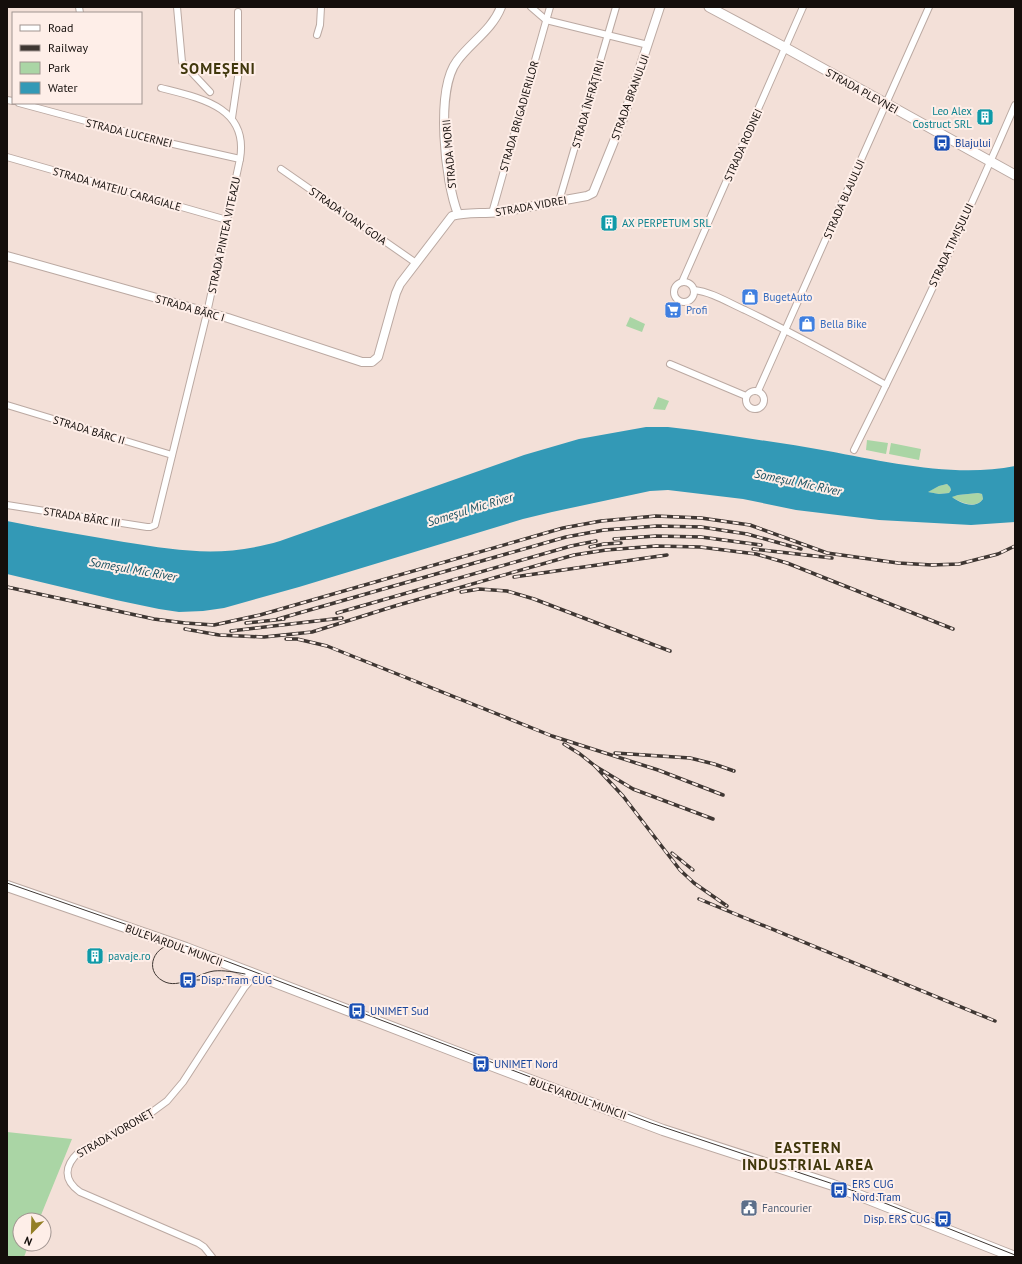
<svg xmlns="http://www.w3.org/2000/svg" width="1022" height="1264" viewBox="0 0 1022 1264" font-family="'PT Sans',sans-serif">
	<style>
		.green { fill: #aad5a5 }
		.water { fill: #3399b6; fill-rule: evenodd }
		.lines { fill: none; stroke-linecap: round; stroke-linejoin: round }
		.minor-casing { stroke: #bba9a2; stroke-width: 8 }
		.tertiary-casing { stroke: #bba9a2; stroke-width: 10 }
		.secondary-casing { stroke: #bba9a2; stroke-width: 11 }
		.primary-casing { stroke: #bba9a2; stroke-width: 12 }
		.minor { stroke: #fff; stroke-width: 6 }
		.tertiary { stroke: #fff; stroke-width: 8 }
		.secondary { stroke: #fff; stroke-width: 9 }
		.primary { stroke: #fff; stroke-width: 10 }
		.tram { stroke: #3f3733; stroke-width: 1 }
		.rail-casing { stroke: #3f3733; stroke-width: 3.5 }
		.rail { stroke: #feeee8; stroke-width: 2; stroke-dasharray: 6; stroke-linecap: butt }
		.labels { text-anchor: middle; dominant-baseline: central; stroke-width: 4; stroke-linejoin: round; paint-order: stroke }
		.street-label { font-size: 11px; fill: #140e0b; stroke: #feeee8 }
		.culture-label { font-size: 11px; fill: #0d838f; stroke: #feeee8; text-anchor: start }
		.transit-label { font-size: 11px; fill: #164399; stroke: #feeee8; text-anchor: start }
		.shop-label { font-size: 11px; fill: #366cbe; stroke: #feeee8; text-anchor: start }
		.service-label { font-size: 11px; fill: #4e5e75; stroke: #feeee8; text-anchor: start }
		.water-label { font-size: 12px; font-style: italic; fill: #185060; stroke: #feeee8 }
		.district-label { font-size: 15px; font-weight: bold; letter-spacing: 1px; fill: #40370c; stroke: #feeee8 }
	</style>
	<rect width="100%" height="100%" fill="#f3e0d8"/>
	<!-- green -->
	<g class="green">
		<polygon points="630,317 645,324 642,332 626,326"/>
		<polygon points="658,397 669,401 665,410 653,409"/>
		<polygon points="867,440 888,443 886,454 866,450"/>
		<polygon points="891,443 921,449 919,460 889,454"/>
		<polygon points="947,484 950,487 951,490 949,493 939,494 927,492 939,486"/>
		<path d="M978,493L982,494L983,499C975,510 961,502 951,497L958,495Z"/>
		<polygon points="7,1132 72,1139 39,1220 20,1220 20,1244 29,1244 24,1257 7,1257"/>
	</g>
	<!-- water -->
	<path class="water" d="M646,427H668L693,430C738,437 783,443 828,451C886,462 956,478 1015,466V522L971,525L879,520L796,510L743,499L668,490L650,491L552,512L523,519L299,587L224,608L203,611L179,612L159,609L116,600L7,574V521C46,529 85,535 124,542C181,551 223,558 280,541L524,455L579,439ZM947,484L950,487L951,490L949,493L939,494L928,492L939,486ZM978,493L982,494L983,499C975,510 960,503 952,497L958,495Z"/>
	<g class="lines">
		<!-- minor casing -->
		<g class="minor-casing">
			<g id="minor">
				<polyline points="79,7 80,13"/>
				<polyline points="177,7 182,62 210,92"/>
				<polyline points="531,7 546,20 648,45"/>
				<polyline points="317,35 320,25 321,7"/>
				<polyline points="7,100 13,101"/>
				<polyline points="19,103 160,141 240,159"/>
				<polyline points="232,118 238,77 238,12"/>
				<polyline points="7,157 227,220"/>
				<polyline points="281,169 416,263"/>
				<polyline points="559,201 616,7"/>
				<polyline points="492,213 550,7"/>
				<polyline points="682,282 803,7"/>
				<circle cx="684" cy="292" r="10"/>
				<path d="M694,290C712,292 729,303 745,310C793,333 840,359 886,385"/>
				<polyline points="670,364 746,396"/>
				<circle cx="755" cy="400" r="9"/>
				<polyline points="758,391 929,7"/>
				<polyline points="7,405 172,455"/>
				<path d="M854,450C911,336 965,221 1015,105"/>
				<path d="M7,505L147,527H150L155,525L207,313L240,159C249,107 200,98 161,88"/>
				<path d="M212,1257L204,1247L198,1243L80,1192C63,1180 64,1166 79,1152L148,1115L167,1101L183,1082L244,988L255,975"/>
			</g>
		</g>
		<!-- tertiary casing -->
		<g class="tertiary-casing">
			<g id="tertiary">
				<path d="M458,214C445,182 435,90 457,61C471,42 492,30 501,7"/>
				<path d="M7,256L228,318L362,362H372L378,357L396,293L400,284L452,216C465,212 484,214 498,212C528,208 557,201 587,196L593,193L623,119L660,7"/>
			</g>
		</g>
		<!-- secondary casing -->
		<g class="secondary-casing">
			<polyline id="secondary" points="709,7 786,48 1015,175"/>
		</g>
		<!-- primary casing -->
		<g class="primary-casing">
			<polyline id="primary" points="7,886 186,948 480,1061 663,1130 833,1185 1015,1257"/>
		</g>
		<!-- minor -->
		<use href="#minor" class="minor"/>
		<!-- tertiary -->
		<use href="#tertiary" class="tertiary"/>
		<!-- secondary -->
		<use href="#secondary" class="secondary"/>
		<!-- primary -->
		<use href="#primary" class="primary"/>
		<!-- tram -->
		<g class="tram">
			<polyline points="7,883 142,930 205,953 651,1123 857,1192 1015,1255"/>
			<path d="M176,944C154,944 143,970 163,981C179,990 198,973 214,971C224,970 234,972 245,974"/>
			<polyline points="196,980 245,979 268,983"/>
		</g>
		<!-- rail casing -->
		<g class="rail-casing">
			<g id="rail">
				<polyline points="614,539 656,536 701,537 761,545"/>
				<polyline points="590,547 604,544 621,543"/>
				<polyline points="753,549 832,558"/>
				<polyline points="514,577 667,555"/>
				<polyline points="7,587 154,619 185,623 214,625 260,615 563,528 601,521 656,516 701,518 750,525 827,553 898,563 932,565 959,564 998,554 1015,546"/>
				<polyline points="461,592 479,589 507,591 534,599 670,651"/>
				<polyline points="337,613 571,546 596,541"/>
				<polyline points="278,619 566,537 604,530 657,526 701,527 747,534 801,549"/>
				<polyline points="246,623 284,619"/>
				<polyline points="185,629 219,635 264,637 312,632 395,606 574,555 606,550 656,546 700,547 756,554 787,563 953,629"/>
				<polyline points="231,631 342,618"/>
				<polyline points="286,639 297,639 327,646 552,736 658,770 723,795"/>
				<polyline points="564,744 580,754 595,766 633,789 713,819"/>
				<polyline points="615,753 690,758 714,764 734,771"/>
				<polyline points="595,766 623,796 680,870 694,883 727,906"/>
				<polyline points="672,853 693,870"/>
				<polyline points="699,899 995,1021"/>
			</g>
		</g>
		<!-- rail -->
		<use href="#rail" class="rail"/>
	</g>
	<!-- icons -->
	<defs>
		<g id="building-square" transform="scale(0.9)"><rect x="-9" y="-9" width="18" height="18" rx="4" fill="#0f9aa8" stroke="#feeee8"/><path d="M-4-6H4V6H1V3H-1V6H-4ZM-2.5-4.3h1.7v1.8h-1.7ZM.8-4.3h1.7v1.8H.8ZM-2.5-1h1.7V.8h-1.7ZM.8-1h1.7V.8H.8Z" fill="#fff"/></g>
		<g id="bus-square" transform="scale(0.9)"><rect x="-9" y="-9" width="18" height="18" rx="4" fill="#1a4fb4" stroke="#feeee8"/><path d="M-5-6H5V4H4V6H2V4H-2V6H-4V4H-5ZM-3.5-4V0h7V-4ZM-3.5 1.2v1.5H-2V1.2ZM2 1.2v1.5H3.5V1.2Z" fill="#fff"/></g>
		<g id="shop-square" transform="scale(0.9)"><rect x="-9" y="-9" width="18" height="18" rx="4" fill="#3f7fe0" stroke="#feeee8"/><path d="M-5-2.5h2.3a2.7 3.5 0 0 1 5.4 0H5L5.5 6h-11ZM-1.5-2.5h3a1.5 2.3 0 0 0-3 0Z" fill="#fff"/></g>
		<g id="supermarket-square" transform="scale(0.9)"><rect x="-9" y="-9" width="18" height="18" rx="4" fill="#3f7fe0" stroke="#feeee8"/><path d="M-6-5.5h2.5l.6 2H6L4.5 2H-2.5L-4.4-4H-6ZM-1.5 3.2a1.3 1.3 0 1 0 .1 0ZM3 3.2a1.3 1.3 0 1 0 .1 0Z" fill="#fff"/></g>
		<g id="civic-square" transform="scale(0.9)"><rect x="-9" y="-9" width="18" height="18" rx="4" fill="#5c6f8a" stroke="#feeee8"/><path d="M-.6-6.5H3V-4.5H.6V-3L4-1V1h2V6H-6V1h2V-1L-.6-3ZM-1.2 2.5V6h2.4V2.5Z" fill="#fff"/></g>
	</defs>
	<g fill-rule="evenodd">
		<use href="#building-square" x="985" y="117"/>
		<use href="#bus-square" x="942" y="143"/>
		<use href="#building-square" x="609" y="223"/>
		<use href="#shop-square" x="750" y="297"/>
		<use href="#supermarket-square" x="673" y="310"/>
		<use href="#shop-square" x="807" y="324"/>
		<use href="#building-square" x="95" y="956"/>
		<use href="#bus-square" x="188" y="980"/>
		<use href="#bus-square" x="357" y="1011"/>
		<use href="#bus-square" x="481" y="1064"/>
		<use href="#bus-square" x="839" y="1190"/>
		<use href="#civic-square" x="749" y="1208"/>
		<use href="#bus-square" x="943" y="1219"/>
	</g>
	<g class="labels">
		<!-- street labels -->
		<g class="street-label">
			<text transform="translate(862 91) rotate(29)">STRADA PLEVNEI</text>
			<text transform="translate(630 97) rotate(-70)">STRADA BRANULUI</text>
			<text transform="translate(588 104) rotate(-74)">STRADA ÎNFRĂȚIRII</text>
			<text transform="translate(519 116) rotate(-74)">STRADA BRIGADIERILOR</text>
			<text transform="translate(129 133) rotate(14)">STRADA LUCERNEI</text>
			<text transform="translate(743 145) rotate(-66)">STRADA RODNEI</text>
			<text transform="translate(449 154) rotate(-95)">STRADA MORII</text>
			<text transform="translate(117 189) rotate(16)">STRADA MATEIU CARAGIALE</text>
			<text transform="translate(844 199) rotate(-66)">STRADA BLAJULUI</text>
			<text transform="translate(531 206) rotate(-10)">STRADA VIDREI</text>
			<text transform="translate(348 216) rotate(35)">STRADA IOAN GOIA</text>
			<text transform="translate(224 235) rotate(-78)">STRADA PINTEA VITEAZU</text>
			<text transform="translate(951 245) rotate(-65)">STRADA TIMIȘULUI</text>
			<text transform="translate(190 308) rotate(16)">STRADA BĂRC I</text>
			<text transform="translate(89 430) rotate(17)">STRADA BĂRC II</text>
			<text transform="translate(82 517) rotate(9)">STRADA BĂRC III</text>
			<text transform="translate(174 945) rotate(20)">BULEVARDUL MUNCII</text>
			<text transform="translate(578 1098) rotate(20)">BULEVARDUL MUNCII</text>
			<text transform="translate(115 1133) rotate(-30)">STRADA VORONEȚ</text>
		</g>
		<!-- culture labels -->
		<g class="culture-label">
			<text x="972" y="111" text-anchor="end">Leo Alex<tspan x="972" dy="13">Costruct SRL</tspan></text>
			<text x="622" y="223">AX PERPETUM SRL</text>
			<text x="108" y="956">pavaje.ro</text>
		</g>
		<!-- transit labels -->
		<g class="transit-label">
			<text x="955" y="143">Blajului</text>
			<text x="201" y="980">Disp. Tram CUG</text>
			<text x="370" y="1011">UNIMET Sud</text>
			<text x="494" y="1064">UNIMET Nord</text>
			<text x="852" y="1184">ERS CUG<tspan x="852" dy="13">Nord Tram</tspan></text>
			<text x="930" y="1219" text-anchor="end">Disp. ERS CUG</text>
		</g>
		<!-- shop labels -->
		<g class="shop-label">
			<text x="763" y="297">BugetAuto</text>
			<text x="686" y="310">Profi</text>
			<text x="820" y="324">Bella Bike</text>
		</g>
		<!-- service labels -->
		<g class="service-label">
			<text x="762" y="1208">Fancourier</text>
		</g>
		<!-- water labels -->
		<g class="water-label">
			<text transform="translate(798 482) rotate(12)">Someşul Mic River</text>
			<text transform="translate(470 509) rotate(-17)">Someşul Mic River</text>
			<text transform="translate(133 569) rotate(10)">Someşul Mic River</text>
		</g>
		<!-- district labels -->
		<g class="district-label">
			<text x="218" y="68">SOMEȘENI</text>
			<text x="808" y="1147">EASTERN<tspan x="808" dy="17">INDUSTRIAL AREA</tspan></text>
		</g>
	</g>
	<!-- border -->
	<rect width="1022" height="1264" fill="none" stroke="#140e0b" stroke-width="16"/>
	<!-- legend -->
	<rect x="12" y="12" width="130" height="92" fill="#feeee8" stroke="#a09490"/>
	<rect x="20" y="25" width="20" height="6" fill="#ffffff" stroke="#a09490"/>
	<text x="48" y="32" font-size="12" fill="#140e0b">Road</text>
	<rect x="20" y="45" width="20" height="6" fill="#3f3733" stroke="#a09490"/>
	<text x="48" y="52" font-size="12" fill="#140e0b">Railway</text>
	<rect x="20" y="62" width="20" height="12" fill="#aad5a5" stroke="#a09490"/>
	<text x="48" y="72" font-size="12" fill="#140e0b">Park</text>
	<rect x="20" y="82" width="20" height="12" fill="#3399b6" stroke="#a09490"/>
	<text x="48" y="92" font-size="12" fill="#140e0b">Water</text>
	<!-- north arrow -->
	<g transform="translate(32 1232) rotate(203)"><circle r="19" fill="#feeee8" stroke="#a09490"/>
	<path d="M0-3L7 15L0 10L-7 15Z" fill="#937f26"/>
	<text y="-6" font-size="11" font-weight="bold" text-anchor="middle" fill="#140e0b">N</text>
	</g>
</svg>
